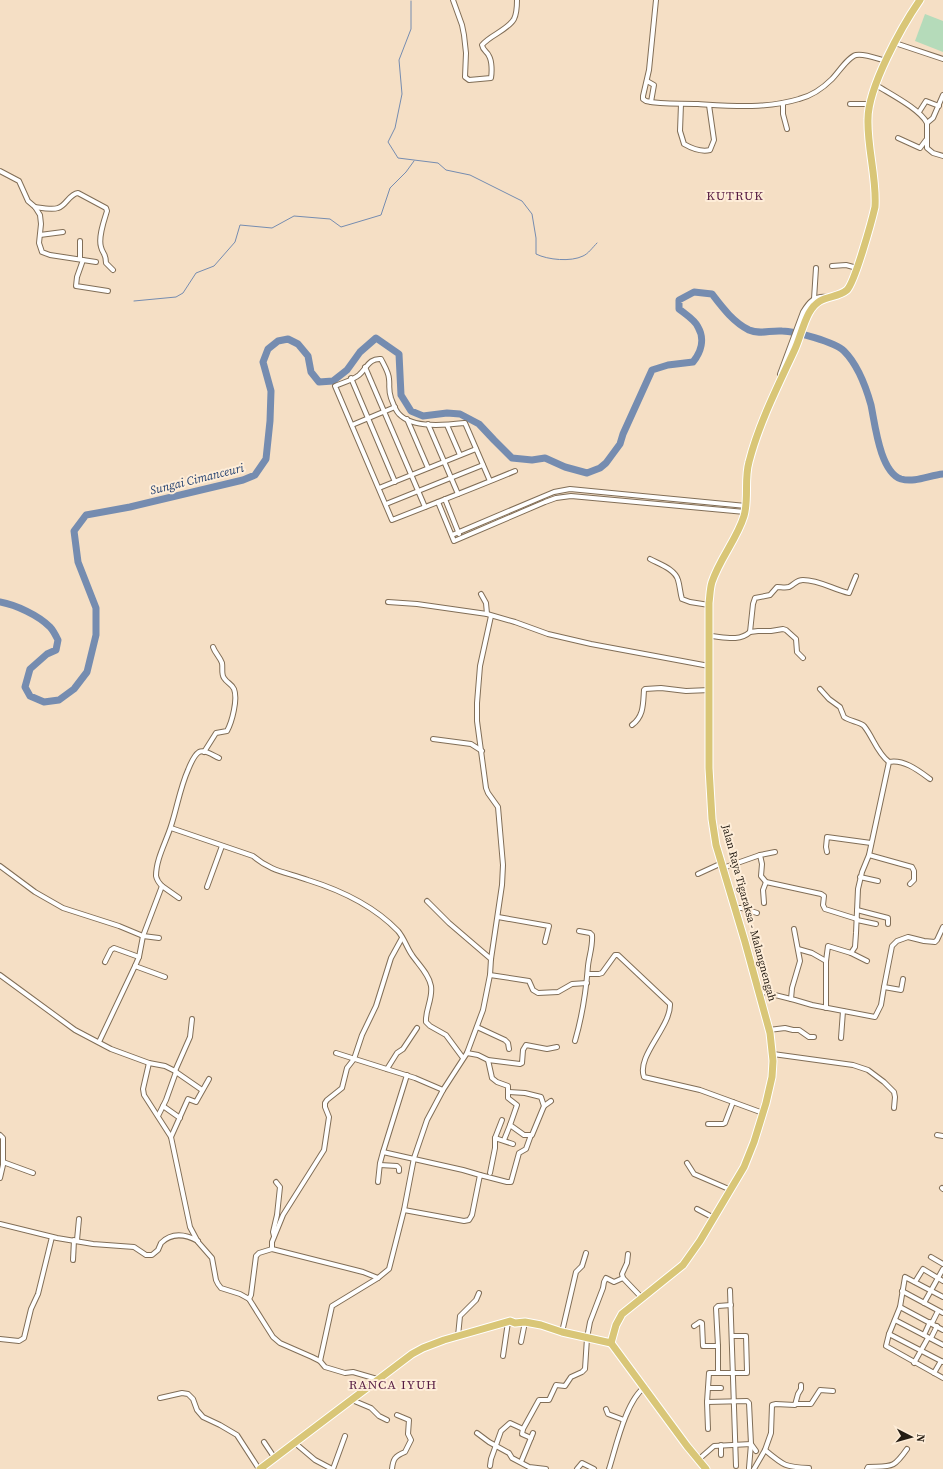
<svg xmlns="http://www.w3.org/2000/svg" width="943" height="1469" viewBox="0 0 943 1469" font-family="'Source Serif 4',serif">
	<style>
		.green { fill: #b5dbba }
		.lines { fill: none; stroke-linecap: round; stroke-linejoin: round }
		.stream { stroke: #758cb0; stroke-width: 1 }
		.river { stroke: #758cb0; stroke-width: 7 }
		.minor-casing { stroke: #816e57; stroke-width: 6 }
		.primary-casing { stroke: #fff; stroke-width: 9 }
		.minor { stroke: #fff; stroke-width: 4 }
		.primary { stroke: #d9c677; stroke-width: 7 }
		.labels { text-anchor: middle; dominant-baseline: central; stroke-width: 4; stroke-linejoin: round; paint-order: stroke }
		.street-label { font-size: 11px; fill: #251d14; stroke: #feedd8 }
		.water-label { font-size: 12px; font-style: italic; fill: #213f6f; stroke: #feedd8 }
		.quarter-label { font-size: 13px; letter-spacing: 1px; fill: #561b42; stroke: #feedd8 }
	</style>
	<rect width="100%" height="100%" fill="#f5dfc5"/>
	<!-- green -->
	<polygon class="green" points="925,14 943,21 943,52 915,41"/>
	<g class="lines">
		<!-- stream -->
		<g class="stream">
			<path d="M411,1V29L399,60L402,94L395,128L388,142L398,158L438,163L446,170L470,175L522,201L532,214L536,238V254C548,260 571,262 583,256C588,254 593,247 597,243"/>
			<polyline points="134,301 176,297 183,293 196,273 214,266 235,242 240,225 272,228 294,216 330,219 341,227 381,215 390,188 406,172 414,161"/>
		</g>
		<!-- river -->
		<path class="river" d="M0,602C16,605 38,615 50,627C53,630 56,636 58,640L56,650L47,654L30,669L25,687L30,696L44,702L59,700L74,689L87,672L96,635V608L78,562L74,531L86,515L130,507L243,480L255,475L266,459L270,421L271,391L263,362L268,349L278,341L288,339L298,344L308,356L311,372L319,382L333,381L347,370L360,352L376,338L399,354L401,395L411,411L423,416L447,413L460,414L479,424L494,440L512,458L532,460L545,458L565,467L587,473L600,468L606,463L620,444L623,434L652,370L668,365L693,362C701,352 705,339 698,327C695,320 685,314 679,309V300L694,292L712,294C722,307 733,322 749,330C760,335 770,330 782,331C795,331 835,342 844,351C858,365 866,387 871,405C875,424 880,472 901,479C915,483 930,475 943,474"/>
		<!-- minor casing -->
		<g class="minor-casing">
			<g id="minor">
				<path d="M453,0L462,25L464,35L466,53L465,77L469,80L491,78C492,72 492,61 489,56C487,51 483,51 482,45C490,35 508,30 514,19C517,13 517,6 517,0"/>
				<path d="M656,0L649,70L643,96V99L646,101C663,105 681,103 698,104C731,106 766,109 799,99C811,96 823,88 832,79C838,73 848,57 856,55C864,53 878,59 886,61"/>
				<polyline points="895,43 943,59"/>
				<polyline points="647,81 654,85 651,102"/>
				<path d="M876,85C890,94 920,109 927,123V148L933,153L943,156"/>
				<polyline points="783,103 783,114 787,129"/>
				<path d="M681,104L680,131L684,144C691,148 702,152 710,150L714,140L709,105"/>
				<polyline points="850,104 869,104"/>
				<polyline points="919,112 926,101 939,106"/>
				<polyline points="927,123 933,118 943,95"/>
				<polyline points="898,138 920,148 926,140"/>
				<polyline points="0,171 19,181 28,201 35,207 40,215 41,224 39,243 42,252 50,255 96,262"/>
				<path d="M35,207C42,208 52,210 58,208C66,206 69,194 78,193L106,208L107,211C104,221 98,237 101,247C103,255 106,253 106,263L113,270"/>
				<polyline points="40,235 63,232"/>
				<polyline points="80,259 80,241"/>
				<polyline points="83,260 77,277 76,286 108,291"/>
				<polyline points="832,266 846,265 857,268"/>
				<polyline points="814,299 816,268"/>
				<polyline points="365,367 425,507"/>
				<path d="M780,374L803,312C809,302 815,295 827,297"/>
				<polyline points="351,378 395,482"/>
				<polyline points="407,419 428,468"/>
				<polyline points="428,424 458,494"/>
				<polyline points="352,425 395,407"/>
				<polyline points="447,425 460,455"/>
				<path d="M490,481L465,423C447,425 413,429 399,414C395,410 393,403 391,398C388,389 390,386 389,379C389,373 384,365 381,359C369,358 367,368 359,375C353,380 342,383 335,386L392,520C433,504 474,488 515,471"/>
				<polyline points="379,488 476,449"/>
				<polyline points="445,499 459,534"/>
				<polyline points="438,502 454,541 545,502 556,498 571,496 745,512"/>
				<polyline points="386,504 483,465"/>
				<polyline points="452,535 542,497 554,492 570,489 746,506"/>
				<path d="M650,559C659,564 675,569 678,580C680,586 680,593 682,599L690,602L709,605"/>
				<polyline points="481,594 486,603 487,614"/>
				<polyline points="388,602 417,604 487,614 515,622 548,634 591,644 709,666"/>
				<polyline points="750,632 758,631 771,631 783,629 786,630 796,639 797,652 803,658"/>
				<path d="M710,636C724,637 739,642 750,632L753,604L755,598L770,595L777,587C781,587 785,588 789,587C795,584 796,580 803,580C820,580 834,590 849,593L856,576"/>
				<path d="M820,689L829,699L840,707L844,717C849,721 861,722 864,726C873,737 877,753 889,762"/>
				<path d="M632,725C644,716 643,704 644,690L645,689L661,688L686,691L710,690"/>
				<polyline points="433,739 471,744 482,751"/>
				<path d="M204,752L216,733L227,731C232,722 238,699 234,689C232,684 227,683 224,678C221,674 223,668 222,663C220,657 215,653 213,647"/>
				<path d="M171,828L253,856C272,872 286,872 308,880C340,890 375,907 398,931C404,938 407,948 412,955C418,964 429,974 431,986C433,999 425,1010 426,1022L430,1026L446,1035L463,1058"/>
				<polyline points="827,852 826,847 827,837 871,843"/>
				<polyline points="760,855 775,852"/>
				<polyline points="869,855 912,867 914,871 914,880 910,884"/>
				<polyline points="0,866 35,892 63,908 119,926 143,936 159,938"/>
				<polyline points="723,868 760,855 762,864 761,876 766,882 821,894 824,896 823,905 825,909 857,919"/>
				<polyline points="698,874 722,863"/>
				<polyline points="860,877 878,881"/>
				<path d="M162,886C159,883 157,881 156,876C156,859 166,842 171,826C177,808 180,788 188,770C190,765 194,755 199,752C205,749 214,756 219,758"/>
				<polyline points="207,887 222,846"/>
				<polyline points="427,901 449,923 491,959"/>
				<polyline points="764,903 763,890 766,882"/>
				<polyline points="735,908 742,908 757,913"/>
				<polyline points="857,910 888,918 888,924"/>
				<polyline points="498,917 549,926 545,942"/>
				<polyline points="857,920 876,924"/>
				<polyline points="798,949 812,953 826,961"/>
				<polyline points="851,953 867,961"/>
				<polyline points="105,962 111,950 114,948 139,957"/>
				<polyline points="135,966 165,977"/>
				<path d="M588,974H599L602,973L615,955H618L670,1004C671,1027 636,1056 644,1077L700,1090L763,1113"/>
				<polyline points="0,975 75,1030 111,1049 149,1063 165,1066 175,1071"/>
				<polyline points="490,975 529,981 533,990 538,993 558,992 572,984 587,983"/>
				<polyline points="884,987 901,990 903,979"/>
				<polyline points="759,991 795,1000 812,1005 875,1017 881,1005 884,987 892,946 897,941 908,937 924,941 935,942 937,940 943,927"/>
				<polyline points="791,999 792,988 800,961 794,929"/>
				<path d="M826,1008V961L828,946L851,953L855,947L856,933L858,889L862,872L869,855L889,762C904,759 919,771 930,779"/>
				<polyline points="477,1027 505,1040 508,1043 509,1049"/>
				<polyline points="769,1030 785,1028 793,1030 799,1030 809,1037 814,1037"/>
				<polyline points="841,1038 843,1011"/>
				<path d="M575,1041C582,1017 586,991 588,966C589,956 593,946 592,935L590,933L579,931"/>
				<polyline points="99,1042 135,966 139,957 143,936 162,886 179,898"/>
				<polyline points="336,1053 415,1078 443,1090"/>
				<polyline points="467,1053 478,1055 488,1060 520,1064 522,1063 523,1050 526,1045 547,1049 557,1047"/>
				<polyline points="773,1054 853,1065 868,1070 884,1082 894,1092 895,1097 894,1108"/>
				<polyline points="488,1060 492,1078 497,1082 508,1086 508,1098 517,1105 510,1125 524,1135 532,1135 544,1106"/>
				<polyline points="149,1063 143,1089 144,1095 171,1137 190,1227 198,1242 212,1258 216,1280 218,1284 221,1288 240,1294 249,1299 273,1337 280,1343 312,1357 320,1361 325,1367 345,1373 353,1372 377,1379"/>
				<polyline points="387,1069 397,1053 403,1049 417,1028"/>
				<polyline points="176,1072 202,1090"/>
				<polyline points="407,1075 383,1152 463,1170 480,1175"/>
				<polyline points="509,1092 525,1093 541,1097 544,1106 551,1101"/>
				<polyline points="163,1106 180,1118"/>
				<polyline points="158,1116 166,1100 176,1072 175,1071 190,1037 192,1019"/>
				<polyline points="708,1124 723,1124 725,1123 733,1102"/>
				<polyline points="0,1135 3,1138 3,1165 0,1178"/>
				<polyline points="937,1135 943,1136"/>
				<polyline points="171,1137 188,1099 196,1102 209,1079"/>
				<polyline points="495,1138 513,1144"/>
				<polyline points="504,1140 510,1125"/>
				<polyline points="3,1162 33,1173"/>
				<polyline points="687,1163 694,1174 731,1190"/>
				<polyline points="380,1165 397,1166 399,1168 399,1171"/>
				<polyline points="490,1173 495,1148 495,1138 502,1120"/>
				<polyline points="378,1182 380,1163 383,1152"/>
				<polyline points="942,1188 943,1189"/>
				<polyline points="697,1209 714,1218"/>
				<polyline points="404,1210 464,1221 469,1220 472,1215 480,1175 507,1182 511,1182 519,1153 526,1149 531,1135"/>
				<path d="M0,1224L57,1238L93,1244L134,1247L146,1255H152L158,1250L161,1243C172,1232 185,1234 198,1241"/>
				<polyline points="274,1236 273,1232 277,1215 280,1187 276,1182"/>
				<polyline points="77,1240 79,1219"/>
				<polyline points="272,1249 363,1272 378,1278"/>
				<polyline points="628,1254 627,1263 622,1274 623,1278 642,1298"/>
				<polyline points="931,1257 943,1264"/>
				<polyline points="73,1260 74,1240"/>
				<polyline points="915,1282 923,1269 943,1281"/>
				<polyline points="730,1290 736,1466"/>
				<polyline points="902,1291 943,1313"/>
				<polyline points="943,1297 905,1277 900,1307 889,1334 886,1346 943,1378"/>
				<polyline points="249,1299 251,1295 256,1256 259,1253 272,1249 272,1242 283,1215 324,1150 329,1117 325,1107 325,1103 327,1100 342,1088 347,1068 354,1059 362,1035 376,1006 391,958 402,938"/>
				<polyline points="924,1303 943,1269"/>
				<polyline points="900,1307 943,1330"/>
				<polyline points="895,1320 943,1345"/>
				<polyline points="932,1323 938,1311"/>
				<polyline points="694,1326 700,1322 702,1323 703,1346 718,1346"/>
				<polyline points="562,1332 576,1272 582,1266 586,1253"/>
				<polyline points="889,1334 943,1362"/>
				<polyline points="924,1335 930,1322"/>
				<polyline points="458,1336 460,1316 476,1300 479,1293"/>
				<polyline points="931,1338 937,1326"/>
				<polyline points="0,1339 19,1341 24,1338 31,1309 38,1294 52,1237"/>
				<polyline points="521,1342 525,1322"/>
				<polyline points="503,1356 508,1322"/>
				<polyline points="320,1361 332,1306 378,1278 389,1269 404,1210 414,1158 427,1120 443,1090 467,1053 483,1010 490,975 491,959 502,885 503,865 498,807 488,793 486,788 477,721 477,703 480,666 491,616"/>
				<polyline points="914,1363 928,1338"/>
				<polyline points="718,1372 718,1346 716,1308 718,1306 731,1305"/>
				<polyline points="934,1373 941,1361"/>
				<polyline points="708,1388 721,1388"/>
				<polyline points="160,1398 182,1393 188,1394 193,1399 197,1410 203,1417 220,1425 237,1435 259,1469"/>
				<polyline points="352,1400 371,1408 379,1416 387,1420"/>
				<polyline points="707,1402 747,1401 749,1403 751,1444 749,1468"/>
				<polyline points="796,1404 811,1404 820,1390 833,1391"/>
				<polyline points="606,1409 608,1414 624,1420"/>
				<polyline points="523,1429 522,1434 531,1438"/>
				<polyline points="708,1429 707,1402 709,1373 747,1373 747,1371 746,1336 732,1336"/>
				<polyline points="477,1433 489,1442 509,1453 512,1458 529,1467 546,1469"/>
				<polyline points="264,1442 274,1457"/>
				<polyline points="295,1443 315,1460 332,1469"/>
				<path d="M765,1450C784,1466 785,1467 809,1468"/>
				<polyline points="721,1455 721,1445"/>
				<polyline points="698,1460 714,1446 751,1444 756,1451"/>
				<polyline points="521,1462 533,1433"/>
				<polyline points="490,1466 491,1459 501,1431 510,1423 523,1429 539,1400 549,1400 556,1385 565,1386 571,1377 582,1372 585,1369 587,1338 590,1322 603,1288 604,1282 606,1278 614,1282 623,1278"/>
				<polyline points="333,1469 345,1436"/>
				<path d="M392,1469C393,1459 395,1456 405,1452L411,1440L408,1434L409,1420L397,1415"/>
				<polyline points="577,1469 582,1463 594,1469"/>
				<path d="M609,1469C616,1447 626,1400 645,1387"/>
				<polyline points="754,1469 765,1450 771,1433 772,1405 776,1404 795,1405 798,1394 801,1389 801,1385"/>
				<path d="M867,1469L868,1467C892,1466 893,1469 907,1449"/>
			</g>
		</g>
		<!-- primary casing -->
		<g class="primary-casing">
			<g id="primary">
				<path d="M611,1343L616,1325L622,1314L683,1265L700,1241L744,1167L754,1142L766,1103L772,1077L773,1061L770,1033L745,942L716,845L712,819L709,768V603C710,596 710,588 712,582C720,558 737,539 744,516C749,499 744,479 749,462C759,423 778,386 795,349C800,338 803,324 809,313C820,293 835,300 847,290C855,282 872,220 875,207C877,178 867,148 868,119C868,87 902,26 920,0"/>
				<polyline points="611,1343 687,1446 706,1469"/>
				<polyline points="260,1469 412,1354 423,1348 444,1340 510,1321 515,1323 525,1322 541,1325 562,1332 611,1343"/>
			</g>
		</g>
		<!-- minor -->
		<use href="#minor" class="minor"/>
		<!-- primary -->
		<use href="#primary" class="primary"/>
	</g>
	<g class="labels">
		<!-- street labels -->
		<g class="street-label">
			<text transform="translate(749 913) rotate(75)">Jalan Raya Tigaraksa - Malangnengah</text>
		</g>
		<!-- water labels -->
		<g class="water-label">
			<text transform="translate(197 479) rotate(-14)">Sungai Cimanceuri</text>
		</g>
		<!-- quarter labels -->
		<g class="quarter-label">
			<text x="735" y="195">KUTRUK</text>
			<text x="393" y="1384">RANCA IYUH</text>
		</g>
	</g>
	<!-- north arrow -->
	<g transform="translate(911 1437) rotate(96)" stroke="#feedd8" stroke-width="3" paint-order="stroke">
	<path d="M0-3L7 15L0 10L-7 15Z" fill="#251d14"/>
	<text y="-6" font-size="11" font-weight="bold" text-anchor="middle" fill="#251d14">N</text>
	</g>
</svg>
